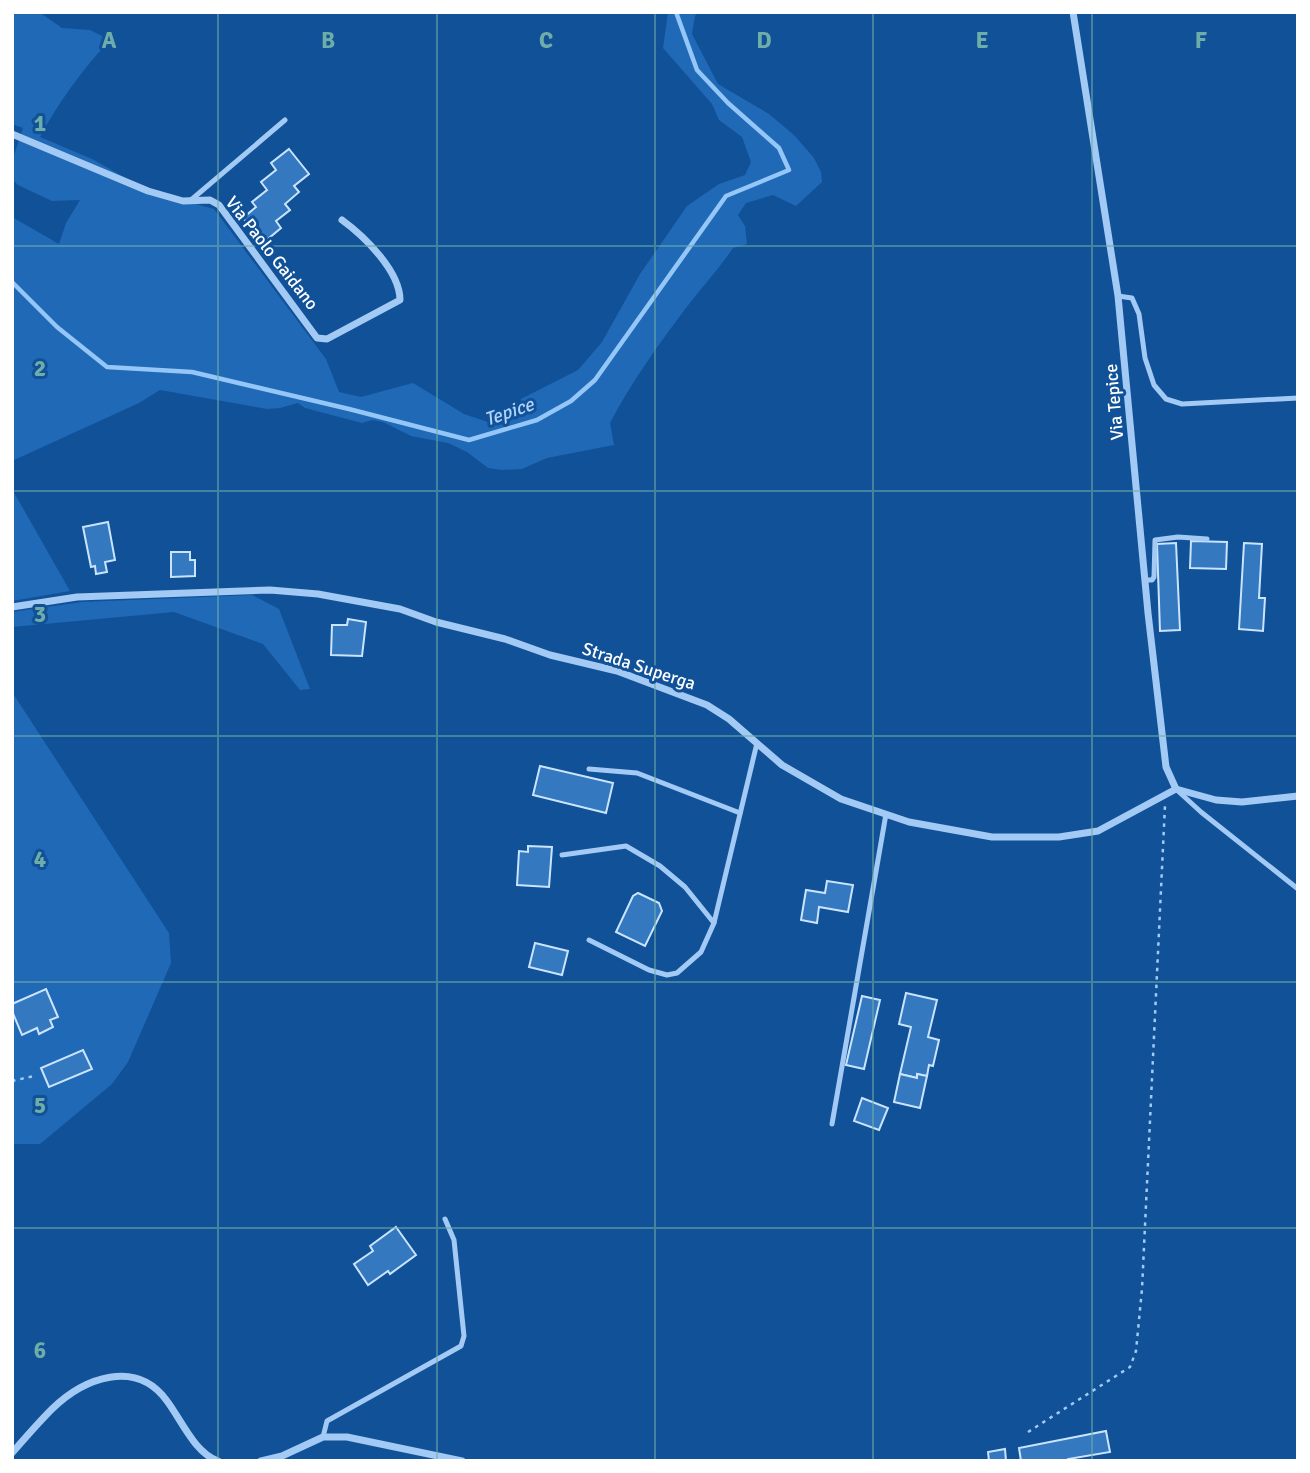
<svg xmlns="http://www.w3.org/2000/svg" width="1310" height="1473" viewBox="0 0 1310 1473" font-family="Signika,sans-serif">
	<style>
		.green { fill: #1f69b6 }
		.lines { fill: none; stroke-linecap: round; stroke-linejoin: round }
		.stream { stroke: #94c6f7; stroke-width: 4.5 }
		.building { fill: #3478bf; stroke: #cae4fe; stroke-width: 2 }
		.path { stroke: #a2caf4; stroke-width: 2.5; stroke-dasharray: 3.5 5; stroke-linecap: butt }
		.service { stroke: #a2caf4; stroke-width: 5 }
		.minor { stroke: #a2caf4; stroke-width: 7 }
		.grid { fill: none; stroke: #6fada8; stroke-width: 2; stroke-opacity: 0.55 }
		.labels { text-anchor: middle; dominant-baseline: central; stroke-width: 6; stroke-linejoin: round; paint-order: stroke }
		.street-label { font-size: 18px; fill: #fff; stroke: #115198 }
		.water-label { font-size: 19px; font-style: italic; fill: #aed4fb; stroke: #115198 }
		.grid-label { font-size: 23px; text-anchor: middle; font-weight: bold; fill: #6fada8; stroke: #115198; stroke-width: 6; stroke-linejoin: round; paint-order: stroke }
	</style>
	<rect width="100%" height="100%" fill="#115198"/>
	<!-- green -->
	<g class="green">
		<path d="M12,12H39L62,28L90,30L110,40C83,69 59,101 40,137L92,159L149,191L214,209L326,359L339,392L361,397L413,383L464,414L491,423L520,415L521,399L578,370L602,342L640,274L687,206L719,184L745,175L751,162L742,137L719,120L712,104L663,48L668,12H698L695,16L692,34L718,84L769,114L794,135L814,158L821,172L822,182L796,206L773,195L746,203L738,215L745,226L747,244L733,248C719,269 701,288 686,308C658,345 631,383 610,423L614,445L547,458L522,469L502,470L488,468L467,452L448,443L411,436L383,422L372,420L362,423L305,408L298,403L280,408L267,409L160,390L139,403L12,461V217L59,244L66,223L80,200L52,201L18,185L12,179V161L23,128L12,124Z"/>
		<polygon points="12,489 70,591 12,601"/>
		<polygon points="252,595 279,609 310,689 300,690 263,644 174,612 12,627 12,612 82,602"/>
		<polygon points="12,692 169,933 171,963 128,1062 112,1084 40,1144 12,1144"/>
	</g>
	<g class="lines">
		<!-- stream -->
		<polyline class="stream" points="12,282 57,327 107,367 192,372 349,409 469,440 537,420 571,401 595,380 726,196 789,170 779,148 728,103 697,70 676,12"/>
	</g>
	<!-- building -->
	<g class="building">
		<polygon points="289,149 309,174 294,186 299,192 285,204 290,210 276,221 281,228 263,243 243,218 256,207 252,202 267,190 261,182 276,170 271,163"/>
		<polygon points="108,522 115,560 105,562 107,572 96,574 95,566 91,567 83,527"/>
		<polygon points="1191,541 1227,542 1226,569 1190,568"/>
		<polygon points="1176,543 1180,630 1160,631 1157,544"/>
		<polygon points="1244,543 1262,544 1259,598 1265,598 1263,631 1239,629"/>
		<polygon points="171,552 190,552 190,560 195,560 195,576 171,577"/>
		<polygon points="348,619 366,622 362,656 331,655 332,625 347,625"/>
		<polygon points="540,766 613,783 606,813 533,795"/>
		<polygon points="528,846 552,847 549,887 517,885 519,851 528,852"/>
		<polygon points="827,881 853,885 848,912 819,907 817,923 801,920 806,890 825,893"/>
		<polygon points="638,893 659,903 662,911 645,946 616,932 633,896"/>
		<polygon points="535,943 568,951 562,975 529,967"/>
		<polygon points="46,989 58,1017 50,1020 53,1027 39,1034 37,1028 22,1035 12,1011 12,1004"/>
		<polygon points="906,993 937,1000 928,1037 939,1040 933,1066 929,1065 927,1076 917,1074 917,1078 900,1074 911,1027 899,1024"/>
		<polygon points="862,996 880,1000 864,1069 846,1065"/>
		<polygon points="83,1050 92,1069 49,1087 41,1068"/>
		<polygon points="900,1074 917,1078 917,1074 927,1076 920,1108 894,1102"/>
		<polygon points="862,1098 888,1108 879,1130 854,1121"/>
		<polygon points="396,1227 416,1255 390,1274 388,1271 368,1285 354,1264 373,1251 370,1246"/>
		<polygon points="1106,1431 1110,1452 1068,1459 1068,1461 1021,1461 1019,1448"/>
		<polygon points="1005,1449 1006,1461 989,1461 988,1452"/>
	</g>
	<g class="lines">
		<!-- path -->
		<g class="path">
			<polyline points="12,1081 34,1076"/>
			<polyline points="1028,1432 1130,1367 1136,1351 1142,1289 1165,805"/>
		</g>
		<!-- service -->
		<g class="service">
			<polyline points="191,200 285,120"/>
			<polyline points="1118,296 1132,298 1139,314 1145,358 1154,385 1166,399 1182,404 1298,398"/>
			<polyline points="1145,580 1152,580 1154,577 1155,540 1178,537 1207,539"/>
			<polyline points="589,769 637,773 740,813"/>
			<polyline points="1178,791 1201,812 1298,889"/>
			<polyline points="562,855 626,846 660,866 685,887 714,923"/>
			<polyline points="589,940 649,970 667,975 677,973 701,952 714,923 757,743"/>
			<polyline points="832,1124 886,814"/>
			<polyline points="323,1437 327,1421 461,1346 464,1336 454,1240 445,1219"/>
		</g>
		<!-- minor -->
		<g class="minor">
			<polyline points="1073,12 1118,296 1148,613 1166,767 1176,789"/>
			<path d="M12,134L148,191L183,201L210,200L219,205L317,338L327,339L400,300C400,271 364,236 342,220"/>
			<polyline points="12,607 77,597 270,590 318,594 400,609 436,622 505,639 550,655 617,671 707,705 729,719 782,765 841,799 909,822 992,837 1059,837 1098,831 1176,789 1216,800 1242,802 1298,796"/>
			<path d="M12,1453C25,1438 38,1423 52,1409C84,1378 136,1358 167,1401C182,1421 194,1452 218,1461"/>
			<polyline points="261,1461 282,1456 323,1437 347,1437 462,1461"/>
		</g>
	</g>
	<!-- grid -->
	<path class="grid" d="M218,12V1461M437,12V1461M655,12V1461M873,12V1461M1092,12V1461M12,246H1298M12,491H1298M12,736H1298M12,982H1298M12,1228H1298"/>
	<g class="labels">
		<!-- street labels -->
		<g class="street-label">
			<text transform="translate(272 253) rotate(52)">Via Paolo Gaidano</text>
			<text transform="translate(1114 402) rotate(-95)">Via Tepice</text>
			<text transform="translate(639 666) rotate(18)">Strada Superga</text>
		</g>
		<!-- water labels -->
		<g class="water-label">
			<text transform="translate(509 412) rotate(-19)">Tepice</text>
		</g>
	</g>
	<g class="grid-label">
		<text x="109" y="48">A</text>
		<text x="328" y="48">B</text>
		<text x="546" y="48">C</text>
		<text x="764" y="48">D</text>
		<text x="982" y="48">E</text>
		<text x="1201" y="48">F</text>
		<text x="40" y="131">1</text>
		<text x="40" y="376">2</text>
		<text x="40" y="622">3</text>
		<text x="40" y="867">4</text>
		<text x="40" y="1113">5</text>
		<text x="40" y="1358">6</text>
	</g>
	<!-- border -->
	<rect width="1310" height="1473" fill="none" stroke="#ffffff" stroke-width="28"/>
</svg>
